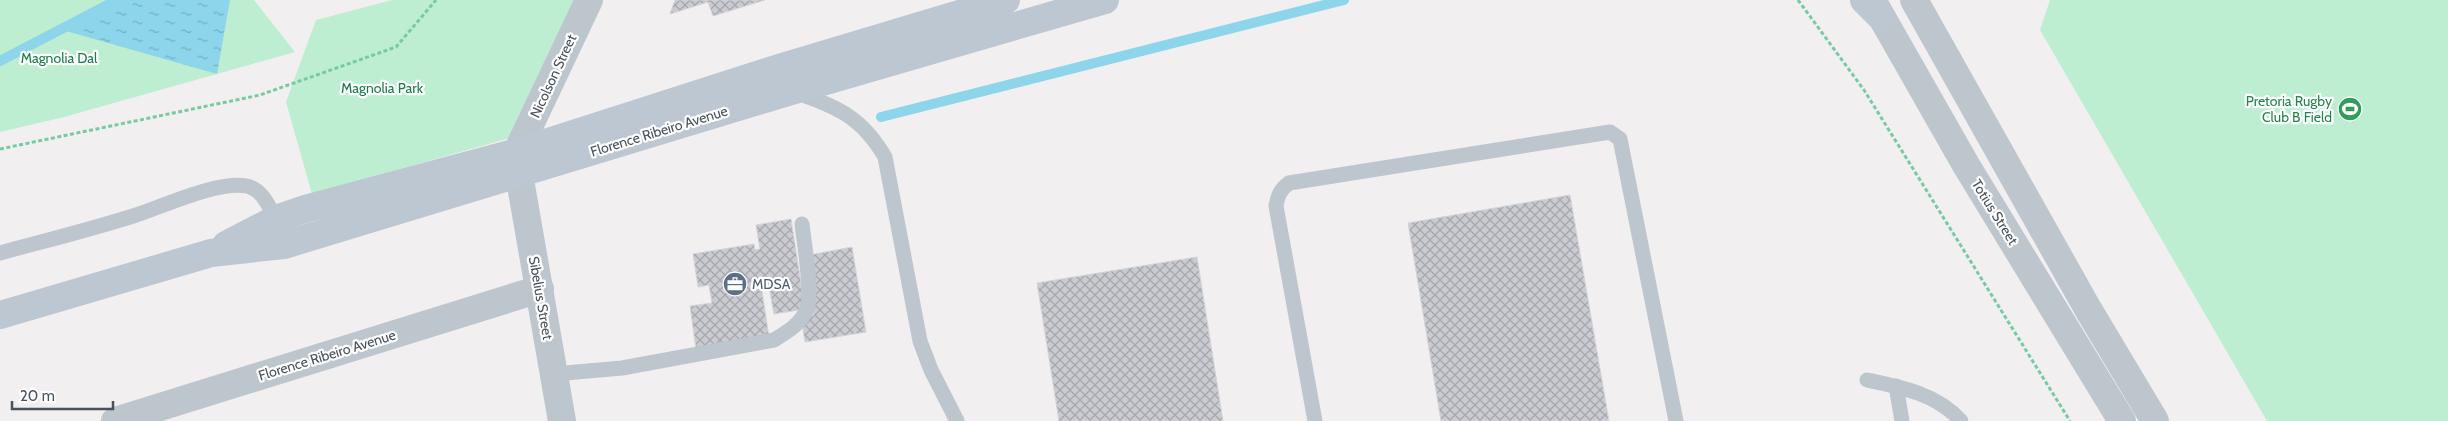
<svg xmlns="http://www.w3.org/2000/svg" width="2448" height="421" viewBox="0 0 2448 421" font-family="Cabin,sans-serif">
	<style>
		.park { fill: #beeed1 }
		.water { fill: url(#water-ripples) }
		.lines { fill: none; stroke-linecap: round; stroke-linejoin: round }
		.stream { stroke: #8cd5ea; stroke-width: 10 }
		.building { fill: url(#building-cross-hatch); stroke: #d3d5da }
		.path { stroke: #76cba3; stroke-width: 3; stroke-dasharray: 4 2.5; stroke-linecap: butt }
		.lane { stroke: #bdc6cd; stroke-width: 15 }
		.street { stroke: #bdc6cd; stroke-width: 28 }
		.secondary { stroke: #bdc7d2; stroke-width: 28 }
		.labels { text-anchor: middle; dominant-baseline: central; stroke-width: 4.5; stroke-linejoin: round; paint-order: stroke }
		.park-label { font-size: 14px; fill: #197c4c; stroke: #fff }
		.street-label { font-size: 14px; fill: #47525c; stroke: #fff }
		.leisure-label { font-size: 14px; fill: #27864d; stroke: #fff; text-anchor: end }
		.service-label { font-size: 14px; fill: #4e5e75; stroke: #fff; text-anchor: start }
	</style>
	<defs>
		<pattern id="water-ripples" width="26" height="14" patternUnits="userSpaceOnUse" patternTransform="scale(1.25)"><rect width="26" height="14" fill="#8cd5ea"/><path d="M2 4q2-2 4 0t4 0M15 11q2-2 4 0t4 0" fill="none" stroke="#74afc1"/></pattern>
		<pattern id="building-cross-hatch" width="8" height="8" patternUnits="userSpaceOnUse" patternTransform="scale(1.25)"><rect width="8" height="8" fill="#c9cbd1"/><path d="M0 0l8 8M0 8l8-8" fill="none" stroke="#a5a7ad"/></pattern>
	</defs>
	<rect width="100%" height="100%" fill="#f1efef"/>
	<!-- park -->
	<g class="park">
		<polygon points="0,0 254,0 295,52 64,117 0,132"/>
		<polygon points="392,0 588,0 535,131 312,194 286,102 316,20"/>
		<polygon points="2050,0 2448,0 2448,421 2267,421 2040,30"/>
	</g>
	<!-- water -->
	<polygon class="water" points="117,0 230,0 217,74 59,29"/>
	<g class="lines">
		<!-- stream -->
		<g class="stream">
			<polyline points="0,61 117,0"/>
			<polyline points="881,117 1344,0"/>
		</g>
	</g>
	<!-- building -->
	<g class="building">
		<polygon points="675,0 765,0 713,16 708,2 670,14"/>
		<polygon points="1570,195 1609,421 1441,421 1408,223"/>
		<polygon points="791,219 805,309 774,314 769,287 767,287 765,277 760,278 769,337 696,349 690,306 712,303 709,285 698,287 693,254 754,244 755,250 760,249 756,225"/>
		<polygon points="852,247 866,332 805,342 801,317 814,315 808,279 810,255"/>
		<polygon points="1197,257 1223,421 1059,421 1037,283"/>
	</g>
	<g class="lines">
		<!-- path -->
		<g class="path">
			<polyline points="1798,0 1864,90 2070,421"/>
			<polyline points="0,149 260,95 396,47 436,0"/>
		</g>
		<!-- lane -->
		<g class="lane">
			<path d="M794,92C837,107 861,116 885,157L920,341L931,370L957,421"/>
			<path d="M0,253C44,241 89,230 133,216C162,207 218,180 247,186C263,190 269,207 276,219"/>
			<path d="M554,374L622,368L774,340C787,332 801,324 807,309C813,292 804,243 802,224"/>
			<path d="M1867,380C1901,387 1937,394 1961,421"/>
			<polyline points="1896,386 1902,421"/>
			<path d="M1315,421L1276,206C1278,195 1280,190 1289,183L1610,132L1620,139L1676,421"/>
		</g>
		<!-- street -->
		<g class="street">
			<polyline points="1872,0 1966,165 2122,421"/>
			<polyline points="1914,0 2088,309 2155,421"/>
			<polyline points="115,421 540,289"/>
			<polyline points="562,421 519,174 517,152 589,0"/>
		</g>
		<!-- secondary -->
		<g class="secondary">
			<polyline points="1864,0 1882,18"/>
			<polyline points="226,245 276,219 305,209 517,152 782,67 1006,0"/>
			<polyline points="0,315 211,253 284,245 791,91 1105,0"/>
		</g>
	</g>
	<!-- icons -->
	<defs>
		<g id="stadium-disc" transform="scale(1.25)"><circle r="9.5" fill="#2e9e5b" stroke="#fff"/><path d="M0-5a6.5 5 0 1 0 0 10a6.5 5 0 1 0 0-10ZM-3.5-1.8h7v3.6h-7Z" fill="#fff"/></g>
		<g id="office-disc" transform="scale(1.25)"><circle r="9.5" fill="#5c6f8a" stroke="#fff"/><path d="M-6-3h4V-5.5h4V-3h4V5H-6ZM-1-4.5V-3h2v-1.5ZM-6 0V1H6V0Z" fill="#fff"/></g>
	</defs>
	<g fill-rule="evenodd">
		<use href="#stadium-disc" x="2350" y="109"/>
		<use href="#office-disc" x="735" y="284"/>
	</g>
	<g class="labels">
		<!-- park labels -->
		<g class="park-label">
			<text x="59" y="58">Magnolia Dal</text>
			<text x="382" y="88">Magnolia Park</text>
		</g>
		<!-- street labels -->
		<g class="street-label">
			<text transform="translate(553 76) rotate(-65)">Nicolson Street</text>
			<text transform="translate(659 131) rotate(-17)">Florence Ribeiro Avenue</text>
			<text transform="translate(1995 212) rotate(58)">Totius Street</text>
			<text transform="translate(541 298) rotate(80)">Sibelius Street</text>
			<text transform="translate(327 355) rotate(-17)">Florence Ribeiro Avenue</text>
		</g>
		<!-- leisure labels -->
		<g class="leisure-label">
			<text x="2332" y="101">Pretoria Rugby<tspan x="2332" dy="16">Club B Field</tspan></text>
		</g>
		<!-- service labels -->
		<g class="service-label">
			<text x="752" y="284">MDSA</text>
		</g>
	</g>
	<!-- scale -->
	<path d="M12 401v8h101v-8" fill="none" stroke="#47525c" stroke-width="2.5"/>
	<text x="20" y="401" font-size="15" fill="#47525c" stroke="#ffffff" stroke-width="4" paint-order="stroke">20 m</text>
</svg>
